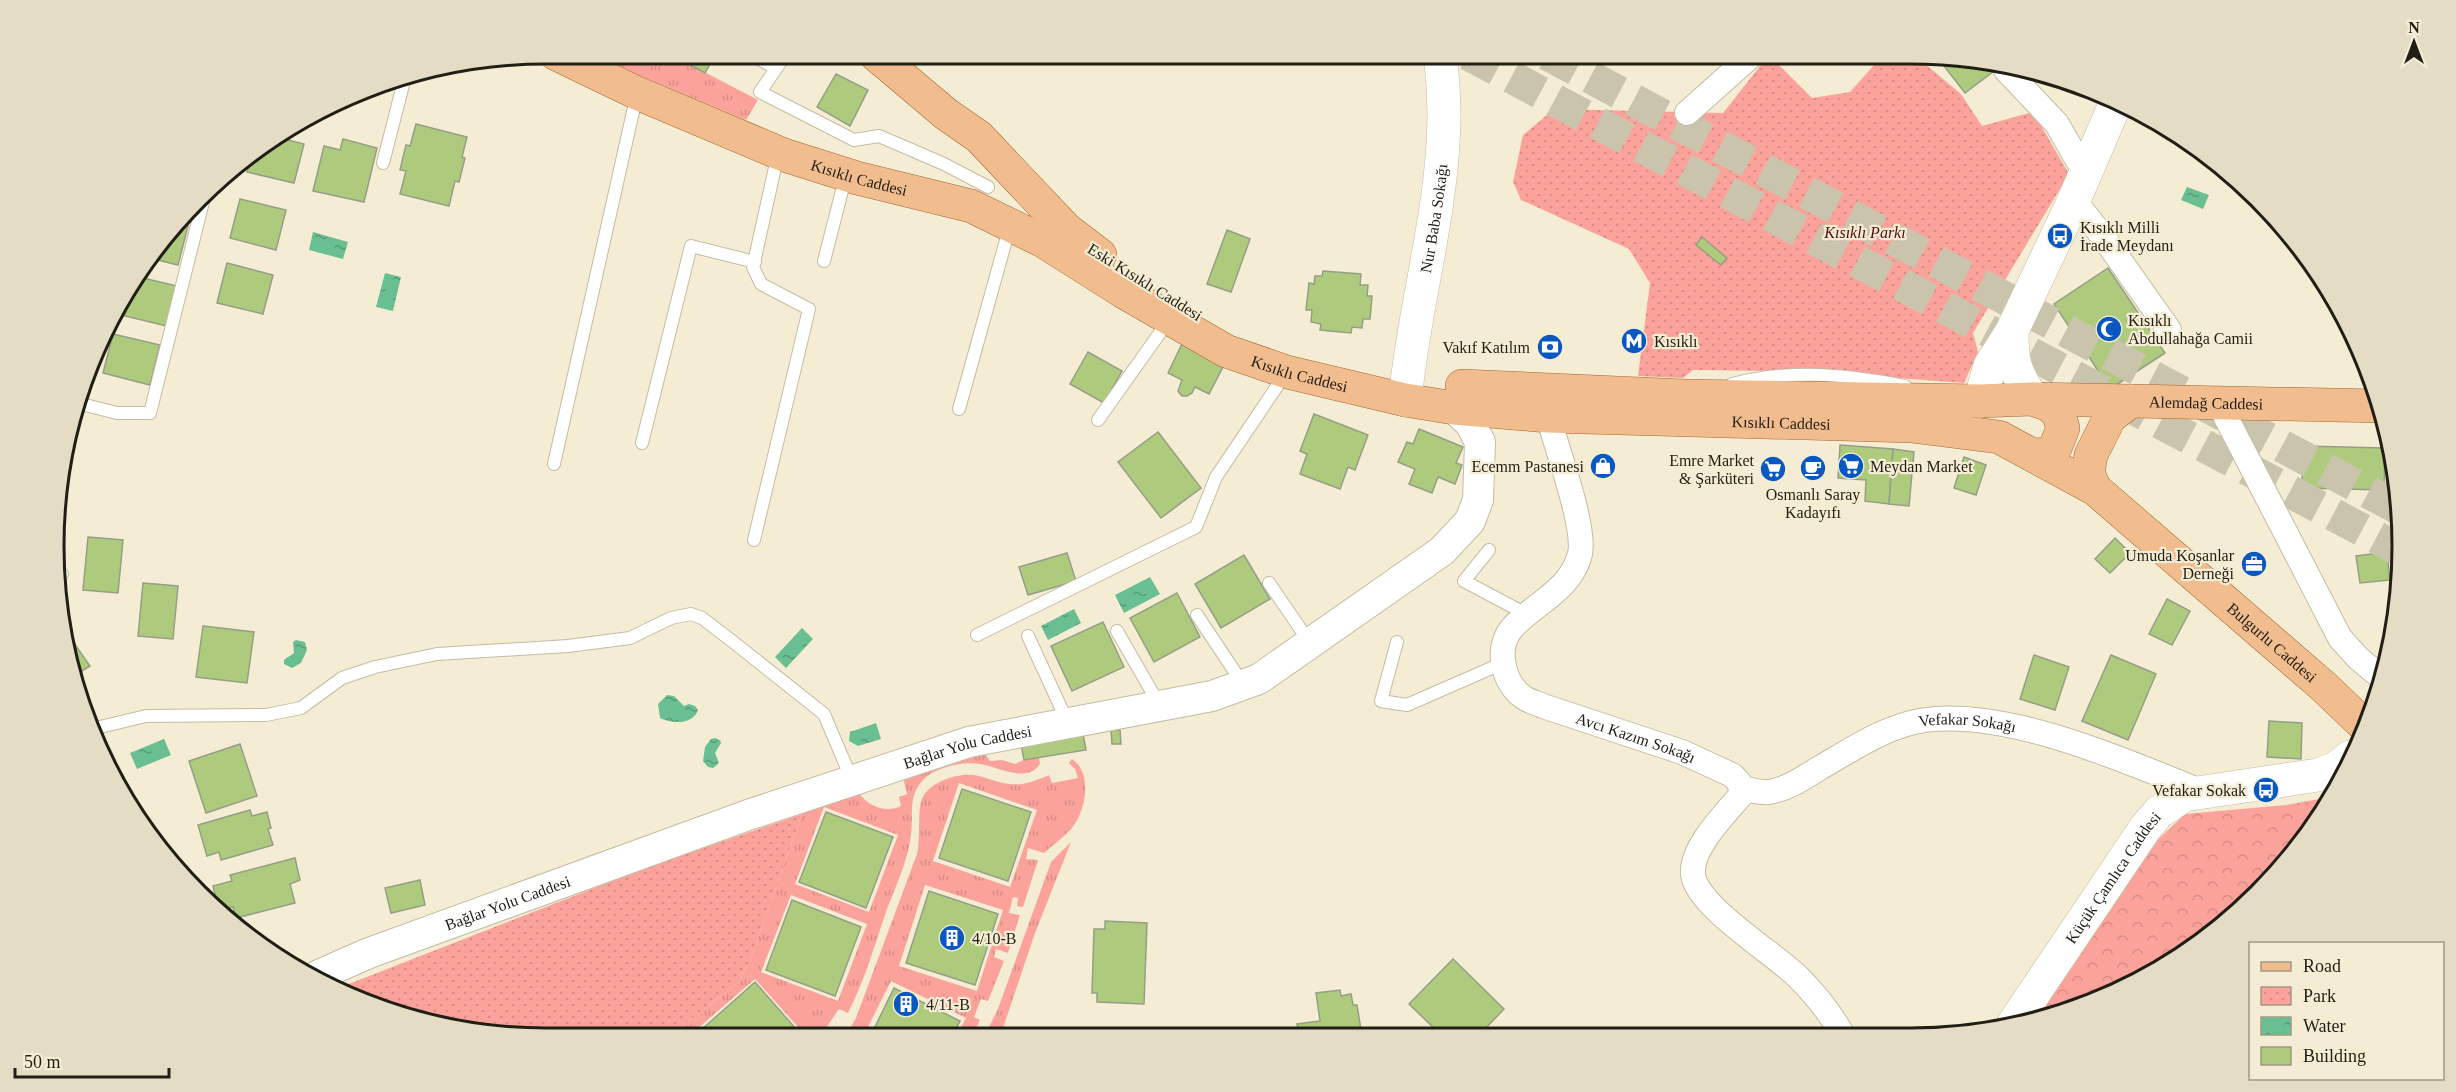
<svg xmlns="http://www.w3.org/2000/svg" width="2456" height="1092" viewBox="0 0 2456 1092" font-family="'Times New Roman',serif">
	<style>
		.grass { fill: url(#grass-tufts); fill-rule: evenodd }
		.forest { fill: url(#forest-crowns) }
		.park { fill: url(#park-dots) }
		.water { fill: url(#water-ripples) }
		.building { fill: #aecb7d; stroke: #959f88; stroke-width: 1.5 }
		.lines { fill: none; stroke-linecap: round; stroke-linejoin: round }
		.trunk-tunnel { stroke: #cbc4ad; stroke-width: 33; stroke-dasharray: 33 16; stroke-linecap: butt }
		.service-casing { stroke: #c3bca3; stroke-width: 14 }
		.minor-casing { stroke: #c3bca3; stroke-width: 26 }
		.tertiary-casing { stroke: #c3bca3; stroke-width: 32 }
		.secondary-casing { stroke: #c3bca3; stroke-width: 34 }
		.primary-casing { stroke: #a26733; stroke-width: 34 }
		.service { stroke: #fff; stroke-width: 12 }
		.minor { stroke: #fff; stroke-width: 24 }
		.tertiary { stroke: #fff; stroke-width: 30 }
		.secondary { stroke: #fff; stroke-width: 33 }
		.primary { stroke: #f1bc8e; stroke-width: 33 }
		.labels { text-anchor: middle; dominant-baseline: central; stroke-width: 4.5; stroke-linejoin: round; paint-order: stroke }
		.street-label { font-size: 16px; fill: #211e15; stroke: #f5edd3 }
		.poi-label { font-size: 16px; fill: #211e15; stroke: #f5edd3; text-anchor: start }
		.park-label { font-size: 16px; font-style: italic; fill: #5a0c0e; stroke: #f5edd3 }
		.rim { fill: none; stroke: #211e15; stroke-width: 3 }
	</style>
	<defs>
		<pattern id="grass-tufts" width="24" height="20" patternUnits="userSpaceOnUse" patternTransform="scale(1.5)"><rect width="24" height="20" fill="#fba39b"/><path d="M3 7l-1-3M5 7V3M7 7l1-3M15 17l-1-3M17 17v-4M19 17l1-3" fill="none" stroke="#d78c85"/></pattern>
		<pattern id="forest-crowns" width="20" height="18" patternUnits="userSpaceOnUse" patternTransform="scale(1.5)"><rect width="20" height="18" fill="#fba39b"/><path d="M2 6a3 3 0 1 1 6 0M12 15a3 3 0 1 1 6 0" fill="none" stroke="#d78c85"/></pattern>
		<pattern id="park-dots" width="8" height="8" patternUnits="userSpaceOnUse" patternTransform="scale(1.5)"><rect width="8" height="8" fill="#fba39b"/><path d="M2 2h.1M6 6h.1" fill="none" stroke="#d78c85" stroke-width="1.8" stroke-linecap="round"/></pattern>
		<pattern id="water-ripples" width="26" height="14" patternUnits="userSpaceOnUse" patternTransform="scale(1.5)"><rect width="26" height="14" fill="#6abf92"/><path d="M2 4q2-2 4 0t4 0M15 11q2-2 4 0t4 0" fill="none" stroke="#579b76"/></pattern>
	</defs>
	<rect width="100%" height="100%" fill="#f5edd3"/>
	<!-- grass -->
	<g class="grass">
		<polygon points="595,54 670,54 758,100 746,120 631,72"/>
		<polygon points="2297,243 2301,247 2329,292 2290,252"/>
		<path d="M985,754L990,761L1002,760L1015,764L1024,760L1039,758L1040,764C1026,784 999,767 980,764C964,761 936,767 924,779C907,796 914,814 911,835C908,860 896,886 887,909C875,944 865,980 848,1013L839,1009L820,1037H807L755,979L696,1030L702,1038H667L739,982L749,963L802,814L801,809L858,791C865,805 886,814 901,806L899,797L907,794L903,777ZM824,807L898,835L869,912L795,884ZM791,895L867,924L838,1001L761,972Z"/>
		<path d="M1072,759C1093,773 1086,810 1072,828C1064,837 1053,845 1044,853L1028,848L1026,859L1038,860L1023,907L1017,906L1018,898L1013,897L1009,913L1020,915L1008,953L996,949L994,957L1004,961L988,1001L981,999L974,1017L980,1020L972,1037H956L966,1018L891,981L863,1037H845L856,1018L917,854C921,837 917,811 922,799C929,782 957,773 974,775C986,777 998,783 1010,784C1024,786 1037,780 1049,775L1052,783L1078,778L1075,769L1069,763ZM959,783L1037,810L1010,887L933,861ZM925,885L1003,910L977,991L899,966Z"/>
		<polygon points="1071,842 1035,933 1000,1037 984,1037 998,1009 1051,862"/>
	</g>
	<!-- forest -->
	<polygon class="forest" points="2330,797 2319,820 2210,936 2099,1000 2037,1017 2129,867 2185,814 2286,805"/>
	<!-- park -->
	<g class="park">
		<polygon points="1884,54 1913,54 1961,94 1982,126 2033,112 2069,174 1973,333 1978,352 1964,383 1897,378 1856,372 1693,370 1683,378 1638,376 1650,283 1629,249 1521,200 1513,182 1523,135 1554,109 1723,113 1769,55 1812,98 1850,92"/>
		<polygon points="802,814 749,963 739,982 667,1038 546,1038 388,1012 341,987 651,866"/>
	</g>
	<!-- water -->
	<g class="water">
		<polygon points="2187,187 2209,195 2203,209 2181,200"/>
		<polygon points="313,232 348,242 343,259 309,250"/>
		<polygon points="385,273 401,277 393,311 376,307"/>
		<polygon points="1150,577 1160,594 1124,613 1115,595"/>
		<polygon points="1074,609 1081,623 1048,640 1041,626"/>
		<polygon points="802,628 813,639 786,668 775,657"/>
		<polygon points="296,640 305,642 307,650 301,663 292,668 284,664 284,660 294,653 293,642"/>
		<path d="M667,695L674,696L684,706L689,704L695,706L698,710C693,725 672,724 660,718L658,704Z"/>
		<polygon points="876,723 881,739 858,746 849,741 850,732"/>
		<polygon points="715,738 720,740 721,743 715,753 719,763 713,768 708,767 703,761 705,747 711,739"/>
		<polygon points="164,739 171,755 137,769 130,753"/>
	</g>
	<!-- building -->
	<g class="building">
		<polygon points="670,54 713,54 715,55 705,73"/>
		<polygon points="1951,61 1992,68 1994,71 1965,93 1944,66"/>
		<polygon points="836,74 868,90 850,126 817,107"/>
		<polygon points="416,124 467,137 462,157 465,158 459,182 455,181 449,206 400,194 406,171 400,170 406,145 410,146"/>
		<polygon points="276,137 304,144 294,183 247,172 252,155"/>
		<polygon points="343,139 377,148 364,202 313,191 324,146 340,150"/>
		<polygon points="240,199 286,210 276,250 230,238"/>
		<polygon points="182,224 188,226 178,265 154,259"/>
		<polygon points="1227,230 1250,239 1231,292 1207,284"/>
		<polygon points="1702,237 1727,258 1721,265 1696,245"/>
		<polygon points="227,263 273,275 263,314 217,303"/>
		<polygon points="2108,268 2165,353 2110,389 2054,304"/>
		<polygon points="1323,271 1361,274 1360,285 1368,285 1367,296 1372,296 1370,319 1363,319 1362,328 1352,327 1351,333 1320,330 1321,324 1311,322 1312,310 1306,310 1309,283 1314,284 1315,276 1322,276"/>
		<polygon points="139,277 177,286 167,326 121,315 127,292"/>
		<polygon points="113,334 160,345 150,385 103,373"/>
		<polygon points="1182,344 1224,365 1209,394 1195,387 1192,393 1187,396 1182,396 1178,391 1182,380 1168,373"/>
		<polygon points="1088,352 1122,371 1104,403 1070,384"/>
		<polygon points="1314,414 1368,435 1355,470 1348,467 1340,489 1300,474 1307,454 1300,451"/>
		<polygon points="1419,429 1463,447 1456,463 1462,465 1455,484 1438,477 1432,493 1409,484 1415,469 1398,462 1407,442 1413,444"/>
		<polygon points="1158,432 1201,488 1161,518 1118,462"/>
		<polygon points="1840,445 1893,449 1889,504 1865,501 1866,480 1838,478"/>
		<polygon points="2303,446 2385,448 2384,490 2302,488"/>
		<polygon points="1893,449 1914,452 1909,506 1889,504"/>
		<polygon points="1964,457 1986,465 1976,495 1954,488"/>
		<polygon points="88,537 123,540 118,593 83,590"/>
		<polygon points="2115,538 2130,553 2110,573 2095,559"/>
		<polygon points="2387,552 2390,580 2360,583 2356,556"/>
		<polygon points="1067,553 1076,581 1028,595 1019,567"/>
		<polygon points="1244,555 1270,599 1221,628 1195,584"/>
		<polygon points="143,583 178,586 173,639 138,636"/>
		<polygon points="1177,593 1200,637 1154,662 1130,618"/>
		<polygon points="2167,599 2190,611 2172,645 2149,634"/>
		<polygon points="1103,622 1124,667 1072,691 1051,646"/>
		<polygon points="62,626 90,666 76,675 63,642"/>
		<polygon points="203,626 254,632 247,683 196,677"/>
		<polygon points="2034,655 2069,667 2055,710 2020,699"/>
		<polygon points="2111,655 2156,674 2128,740 2082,721"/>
		<polygon points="2269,721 2302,723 2301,759 2267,757"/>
		<polygon points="1111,730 1120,730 1121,744 1112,744"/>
		<polygon points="1083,734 1086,750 1024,760 1021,744"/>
		<polygon points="240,744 257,796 206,813 189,761"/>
		<polygon points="962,789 1031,812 1008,881 939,858"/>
		<polygon points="250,810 252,816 267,812 271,828 268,829 273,845 221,860 219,852 207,856 198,825"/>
		<polygon points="826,812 893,837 866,908 799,882"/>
		<polygon points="295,858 300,880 290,884 295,903 236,918 233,907 219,910 213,886 232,881 230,875"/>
		<polygon points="420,880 425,905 391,913 385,888"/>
		<polygon points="929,891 998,914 975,985 906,963"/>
		<polygon points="792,900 861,927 835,996 766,970"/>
		<polygon points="1105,921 1147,923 1144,1004 1097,1002 1097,993 1092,993 1094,929 1105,929"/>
		<polygon points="253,929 258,942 243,933"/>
		<polygon points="1453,959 1504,1009 1479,1035 1441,1035 1409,1004"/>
		<polygon points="755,982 803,1037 707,1038 701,1030"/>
		<polygon points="894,988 960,1021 952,1037 870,1037"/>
		<polygon points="1340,990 1341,996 1351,994 1353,1005 1357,1005 1362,1036 1299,1036 1297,1024 1320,1021 1316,993"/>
	</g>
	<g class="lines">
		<!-- trunk-tunnel -->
		<g class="trunk-tunnel">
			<polyline points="1468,54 2400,550"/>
			<polyline points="1547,54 2400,509"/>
		</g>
		<!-- service casing -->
		<g class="service-casing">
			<g id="service">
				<polyline points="749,54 776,68"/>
				<polyline points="786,54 760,92 854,140 879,136 944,164 988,187"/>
				<polyline points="383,163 405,77"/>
				<polyline points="824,261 846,175"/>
				<path d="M1732,384C1790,369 1847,374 1905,386"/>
				<polyline points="81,404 117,413 150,413 204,198"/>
				<polyline points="959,409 1010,226"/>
				<polyline points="1098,420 1169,320"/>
				<polyline points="642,443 691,246 755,262"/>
				<polyline points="554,464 637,94"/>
				<polyline points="754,540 809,309 761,284 753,267 778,154"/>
				<polyline points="1489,550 1464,581 1528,615"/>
				<polyline points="57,577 62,574"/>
				<polyline points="1269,583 1310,643"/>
				<polyline points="1197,615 1243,684"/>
				<polyline points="1117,631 1160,706"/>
				<polyline points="977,635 1196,527 1216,477 1286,373"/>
				<polyline points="1028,636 1068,723"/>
				<polyline points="1397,642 1381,701 1407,705 1503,663"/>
				<polyline points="96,728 146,716 266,715 301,708 342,678 375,667 437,654 568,646 630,638 671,618 691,614 702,618 732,641 824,714 852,780"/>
			</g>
		</g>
		<!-- minor casing -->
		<g class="minor-casing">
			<g id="minor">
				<polyline points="2006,70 2057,124 2085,173"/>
				<polyline points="1687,113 1753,54"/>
				<polyline points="2074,200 2107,242 2169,330"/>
				<polyline points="2218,402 2340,638 2358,658 2382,678"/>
				<path id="s1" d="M1548,416C1556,446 1586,527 1580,554C1571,590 1535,603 1513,627C1495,646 1502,682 1523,697C1528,701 1537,703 1543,706L1682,752L1732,775L1739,782L1742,794C1726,813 1690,848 1693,875C1697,906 1773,953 1797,976C1815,994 1830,1012 1842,1034"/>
				<path id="s2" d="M1742,788C1751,790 1760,793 1769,792C1787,789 1802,779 1818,769C1851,750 1885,726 1925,720C2008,709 2124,760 2200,791"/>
			</g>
		</g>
		<!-- tertiary casing -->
		<g class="tertiary-casing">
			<g id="tertiary">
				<path id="s3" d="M319,975L369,953L748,815L969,742L1212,696L1259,679L1442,551L1470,521L1478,500L1480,442L1470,423L1454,408"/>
			</g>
		</g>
		<!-- secondary casing -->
		<g class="secondary-casing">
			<g id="secondary">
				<path d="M2012,331C2012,364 2015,371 2032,399"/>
				<path id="s4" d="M1405,400C1414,304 1444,210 1444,113C1443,93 1444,74 1439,54"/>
				<polyline points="1980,401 1990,366 2012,331 2074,200 2116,102"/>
				<path id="s5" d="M2014,1023L2146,827L2159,812L2184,795L2318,775L2336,768L2350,757"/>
			</g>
		</g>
		<!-- primary casing -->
		<g class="primary-casing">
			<g id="primary">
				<path id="s6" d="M556,54L637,93L784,155L857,178L971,206L1043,241L1122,291L1226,351L1287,372L1405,400L1454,408L1548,416L1911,426L1999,437L2095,489L2323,686L2365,726"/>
				<polyline points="875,54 946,114 979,137 1066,229 1100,255"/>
				<polyline points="1462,386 1685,396 1980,401 2032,399 2049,405 2058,413 2063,428 2055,448 2046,454 2036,455"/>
				<path id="s7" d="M2034,399L2380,406"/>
				<polyline points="2095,489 2088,473 2091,455 2110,417 2131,401"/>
			</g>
		</g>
		<!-- service -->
		<use href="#service" class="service"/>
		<!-- minor -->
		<use href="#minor" class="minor"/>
		<!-- tertiary -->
		<use href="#tertiary" class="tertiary"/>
		<!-- secondary -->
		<use href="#secondary" class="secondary"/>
		<!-- primary -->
		<use href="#primary" class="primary"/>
	</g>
	<!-- icons -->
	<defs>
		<g id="bus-disc" transform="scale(1.35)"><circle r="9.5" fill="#0957c1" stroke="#f5edd3"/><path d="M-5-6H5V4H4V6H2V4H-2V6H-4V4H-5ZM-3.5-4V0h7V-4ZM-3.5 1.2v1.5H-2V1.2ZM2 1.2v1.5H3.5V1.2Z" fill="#fff"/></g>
		<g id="mosque-disc" transform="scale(1.35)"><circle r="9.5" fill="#0957c1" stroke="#f5edd3"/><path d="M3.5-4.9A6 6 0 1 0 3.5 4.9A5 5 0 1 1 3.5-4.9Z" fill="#fff"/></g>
		<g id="metro-disc" transform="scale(1.35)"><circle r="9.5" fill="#0957c1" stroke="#f5edd3"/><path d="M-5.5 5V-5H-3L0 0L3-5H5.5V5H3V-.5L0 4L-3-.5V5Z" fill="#fff"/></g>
		<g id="bank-disc" transform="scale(1.35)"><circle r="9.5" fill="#0957c1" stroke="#f5edd3"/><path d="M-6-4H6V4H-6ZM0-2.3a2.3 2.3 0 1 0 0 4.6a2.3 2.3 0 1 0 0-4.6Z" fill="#fff"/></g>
		<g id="shop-disc" transform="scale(1.35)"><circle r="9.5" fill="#0957c1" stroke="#f5edd3"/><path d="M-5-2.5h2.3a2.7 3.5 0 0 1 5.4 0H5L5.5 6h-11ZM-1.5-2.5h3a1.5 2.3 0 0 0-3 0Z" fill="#fff"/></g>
		<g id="supermarket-disc" transform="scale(1.35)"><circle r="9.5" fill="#0957c1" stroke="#f5edd3"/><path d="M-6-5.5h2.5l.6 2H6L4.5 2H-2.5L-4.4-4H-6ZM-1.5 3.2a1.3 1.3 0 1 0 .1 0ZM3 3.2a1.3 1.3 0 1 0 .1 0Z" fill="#fff"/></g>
		<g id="cafe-disc" transform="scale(1.35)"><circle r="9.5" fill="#0957c1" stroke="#f5edd3"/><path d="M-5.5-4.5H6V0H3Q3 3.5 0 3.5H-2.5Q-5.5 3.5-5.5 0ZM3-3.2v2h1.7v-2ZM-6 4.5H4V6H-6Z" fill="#fff"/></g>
		<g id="office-disc" transform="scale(1.35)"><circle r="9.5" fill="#0957c1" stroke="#f5edd3"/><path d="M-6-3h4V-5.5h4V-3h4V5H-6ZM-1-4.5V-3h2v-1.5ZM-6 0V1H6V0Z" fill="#fff"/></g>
		<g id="building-disc" transform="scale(1.35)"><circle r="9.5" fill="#0957c1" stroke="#f5edd3"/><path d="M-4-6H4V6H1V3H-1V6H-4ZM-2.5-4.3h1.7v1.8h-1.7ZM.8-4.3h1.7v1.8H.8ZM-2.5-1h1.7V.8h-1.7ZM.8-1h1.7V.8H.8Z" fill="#fff"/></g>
	</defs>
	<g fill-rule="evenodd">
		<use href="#bus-disc" x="2060" y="236"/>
		<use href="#mosque-disc" x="2109" y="329"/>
		<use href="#metro-disc" x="1634" y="341"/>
		<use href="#bank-disc" x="1550" y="347"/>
		<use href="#shop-disc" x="1603" y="466"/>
		<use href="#supermarket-disc" x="1851" y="466"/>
		<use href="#cafe-disc" x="1813" y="468"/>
		<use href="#supermarket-disc" x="1773" y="469"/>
		<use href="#office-disc" x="2254" y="564"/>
		<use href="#bus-disc" x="2266" y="790"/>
		<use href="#building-disc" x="952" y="938"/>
		<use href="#building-disc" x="906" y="1004"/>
	</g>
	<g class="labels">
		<!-- street labels -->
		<g class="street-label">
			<text stroke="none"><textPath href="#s6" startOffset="328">Kısıklı Caddesi</textPath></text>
			<text stroke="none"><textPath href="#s4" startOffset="184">Nur Baba Sokağı</textPath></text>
			<text transform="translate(1145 282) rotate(32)">Eski Kısıklı Caddesi</text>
			<text stroke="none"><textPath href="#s6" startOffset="814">Kısıklı Caddesi</textPath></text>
			<text stroke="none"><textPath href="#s7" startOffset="172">Alemdağ Caddesi</textPath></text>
			<text stroke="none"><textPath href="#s6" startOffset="1300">Kısıklı Caddesi</textPath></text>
			<text stroke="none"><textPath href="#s6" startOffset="1862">Bulgurlu Caddesi</textPath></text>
			<text stroke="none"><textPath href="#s2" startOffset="243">Vefakar Sokağı</textPath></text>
			<text stroke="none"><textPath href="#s1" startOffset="442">Avcı Kazım Sokağı</textPath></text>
			<text stroke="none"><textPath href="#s3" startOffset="688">Bağlar Yolu Caddesi</textPath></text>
			<text stroke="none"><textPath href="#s5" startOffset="176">Küçük Çamlıca Caddesi</textPath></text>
			<text stroke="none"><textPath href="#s3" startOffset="202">Bağlar Yolu Caddesi</textPath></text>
		</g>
		<!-- poi labels -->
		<g class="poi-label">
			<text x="2080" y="227">Kısıklı Milli<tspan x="2080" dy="18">İrade Meydanı</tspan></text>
			<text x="2128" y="320">Kısıklı<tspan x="2128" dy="18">Abdullahağa Camii</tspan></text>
			<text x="1654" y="341">Kısıklı</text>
			<text x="1530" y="347" text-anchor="end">Vakıf Katılım</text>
			<text x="1754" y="460" text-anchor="end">Emre Market<tspan x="1754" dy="18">&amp; Şarküteri</tspan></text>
			<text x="1584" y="466" text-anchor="end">Ecemm Pastanesi</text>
			<text x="1870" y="466">Meydan Market</text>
			<text x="1813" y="494" text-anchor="middle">Osmanlı Saray<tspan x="1813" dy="18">Kadayıfı</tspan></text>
			<text x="2234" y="555" text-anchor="end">Umuda Koşanlar<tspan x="2234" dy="18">Derneği</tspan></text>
			<text x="2246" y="790" text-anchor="end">Vefakar Sokak</text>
			<text x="972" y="938">4/10-B</text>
			<text x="926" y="1004">4/11-B</text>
		</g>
		<!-- park labels -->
		<g class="park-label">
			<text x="1865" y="232">Kısıklı Parkı</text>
		</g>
	</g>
	<!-- crop -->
	<path d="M0 0H2456V1092H0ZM546 64H1910A482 482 0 0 1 2392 546V546A482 482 0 0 1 1910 1028H546A482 482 0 0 1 64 546V546A482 482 0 0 1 546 64Z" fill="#e4dcc4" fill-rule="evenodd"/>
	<path class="rim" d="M546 64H1910A482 482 0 0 1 2392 546V546A482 482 0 0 1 1910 1028H546A482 482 0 0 1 64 546V546A482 482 0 0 1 546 64Z"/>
	<!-- legend -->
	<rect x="2249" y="942" width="195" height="138" fill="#f5edd3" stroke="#a09a87" stroke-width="1.5"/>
	<rect x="2261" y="962" width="30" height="9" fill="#f1bc8e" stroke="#a09a87" stroke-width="1.5"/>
	<text x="2303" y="972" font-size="18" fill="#211e15">Road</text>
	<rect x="2261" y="987" width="30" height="18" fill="url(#park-dots)" stroke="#a09a87" stroke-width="1.5"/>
	<text x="2303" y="1002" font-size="18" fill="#211e15">Park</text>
	<rect x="2261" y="1017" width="30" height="18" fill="url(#water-ripples)" stroke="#a09a87" stroke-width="1.5"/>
	<text x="2303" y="1032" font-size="18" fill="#211e15">Water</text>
	<rect x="2261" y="1047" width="30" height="18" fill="#aecb7d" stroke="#a09a87" stroke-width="1.5"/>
	<text x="2303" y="1062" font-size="18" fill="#211e15">Building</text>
	<!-- north arrow -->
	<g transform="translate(2414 42)" stroke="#f5edd3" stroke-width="4.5" paint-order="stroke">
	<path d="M0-4.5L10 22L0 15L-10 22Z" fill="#211e15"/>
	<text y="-9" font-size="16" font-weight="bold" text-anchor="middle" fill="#211e15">N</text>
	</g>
	<!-- scale -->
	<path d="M15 1068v9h154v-9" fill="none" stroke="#211e15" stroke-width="3"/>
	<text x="24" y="1068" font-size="18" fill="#211e15" stroke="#f5edd3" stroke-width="4.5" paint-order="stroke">50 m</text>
</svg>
